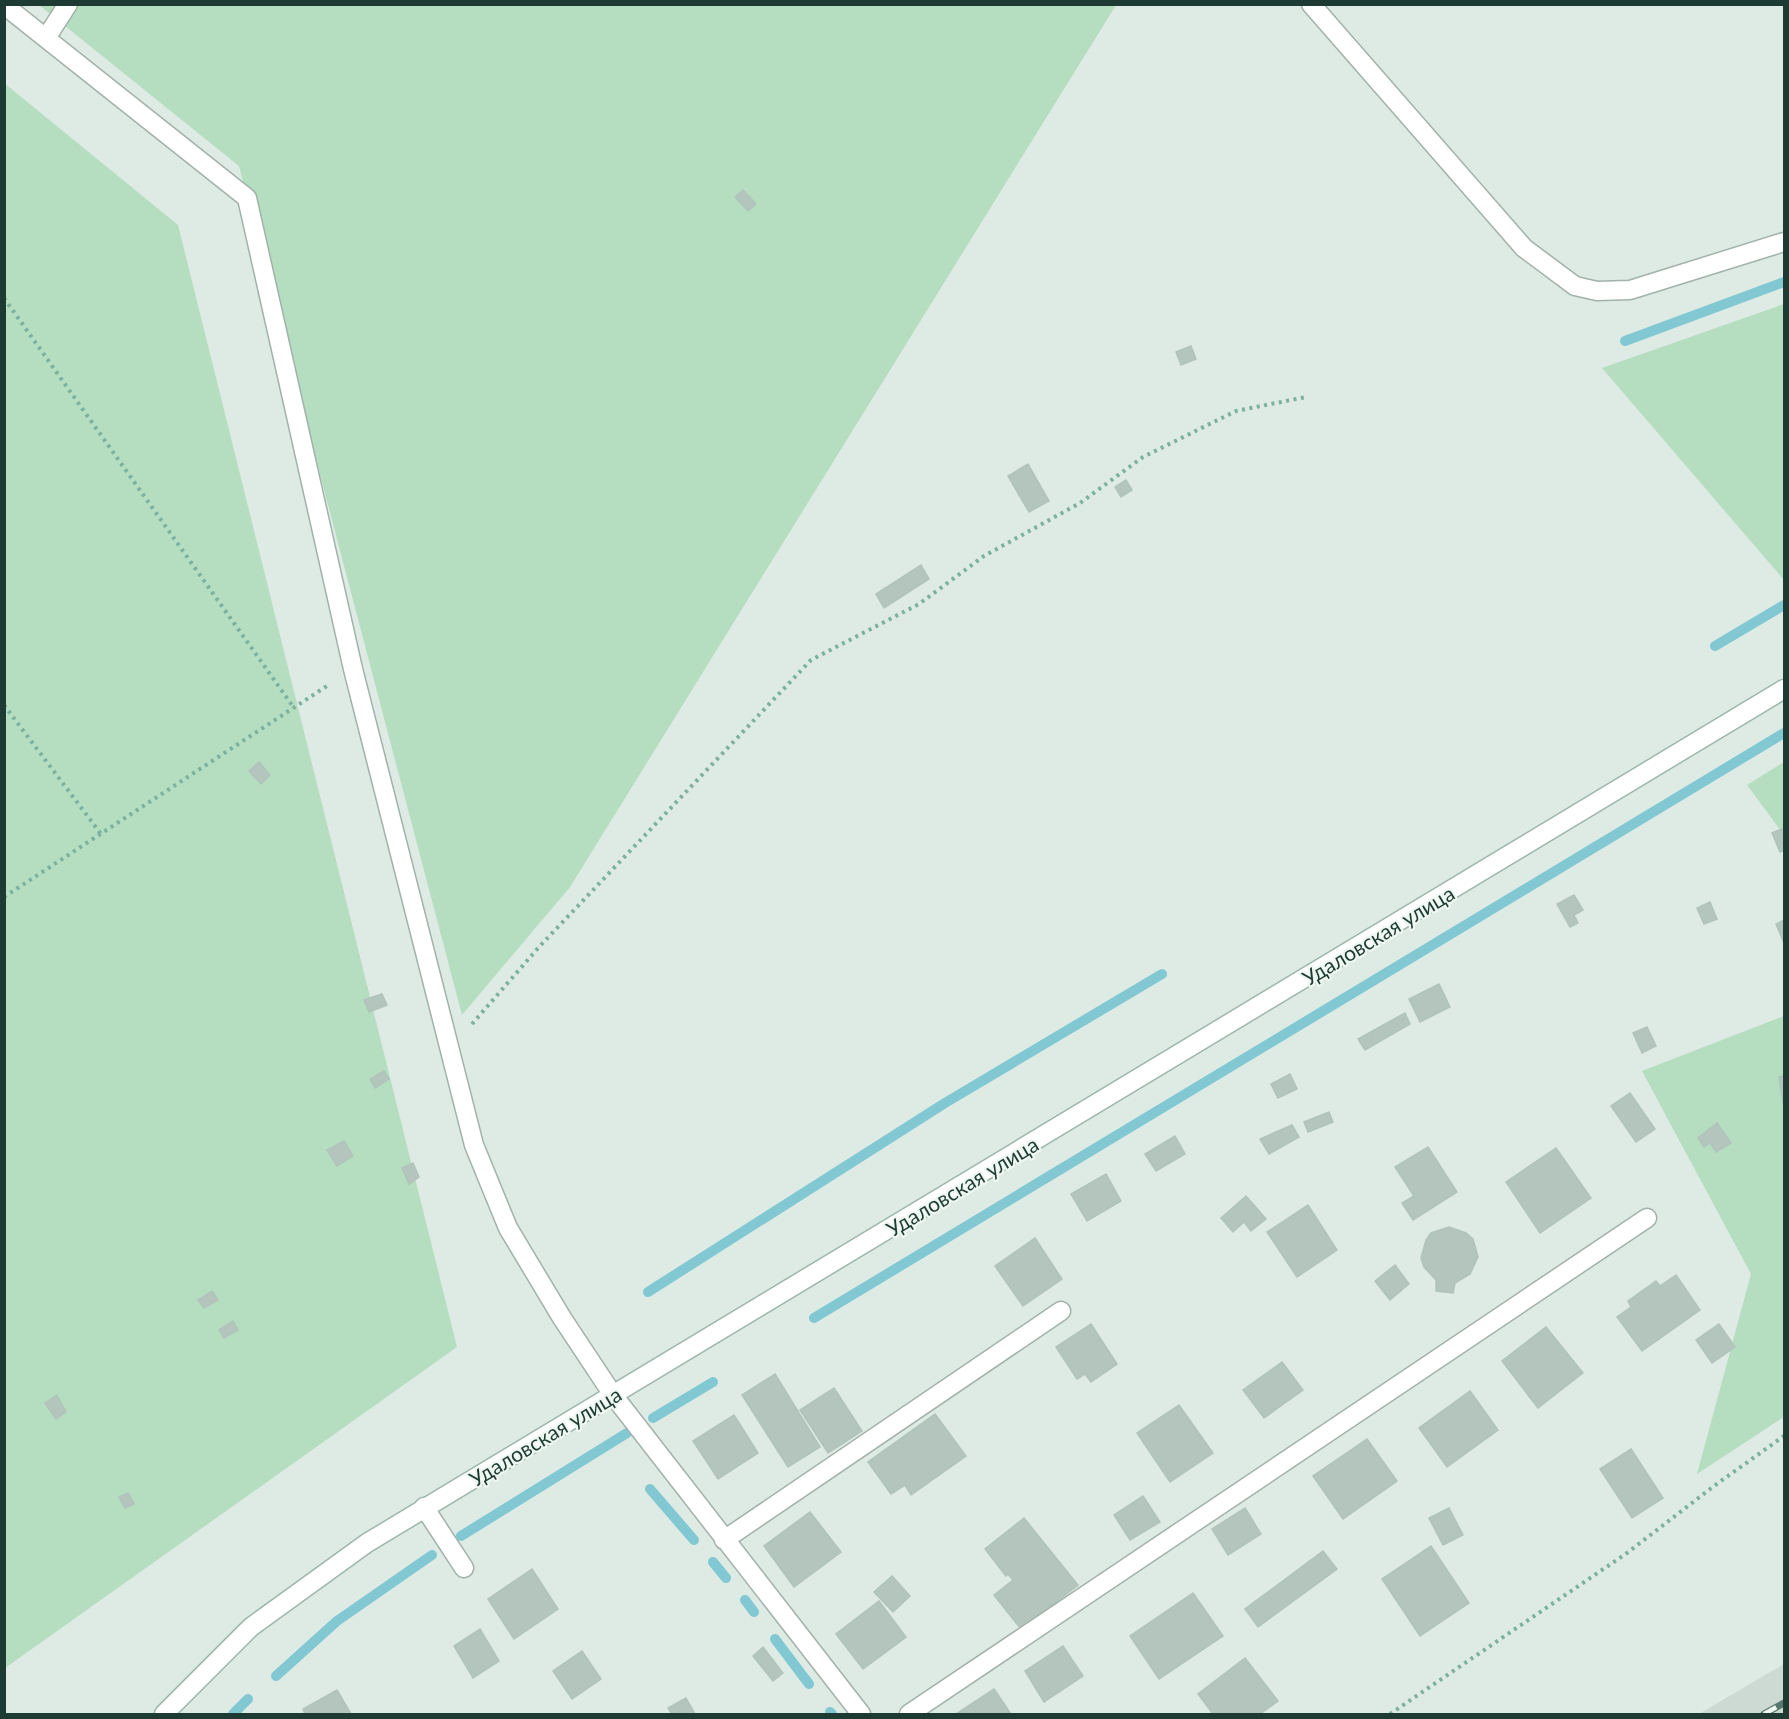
<svg xmlns="http://www.w3.org/2000/svg" width="1789" height="1719" viewBox="0 0 1789 1719" font-family="Lato,sans-serif">
	<style>
		.built { fill: #ccdad3 }
		.green { fill: #b5ddbf }
		.lines { fill: none; stroke-linecap: round; stroke-linejoin: round }
		.stream { stroke: #82c8d3; stroke-width: 10 }
		.building { fill: #b3c5bd; stroke: #b0c4bb; stroke-width: 1.5 }
		.lane-casing { stroke: #a1b2ab; stroke-width: 21 }
		.street-casing { stroke: #a1b2ab; stroke-width: 21 }
		.secondary-casing { stroke: #9cb7ad; stroke-width: 21 }
		.path { stroke: #7cb09f; stroke-width: 4; stroke-dasharray: 3 4.5; stroke-linecap: butt }
		.lane { stroke: #fff; stroke-width: 18 }
		.street { stroke: #fff; stroke-width: 18 }
		.secondary { stroke: #fff; stroke-width: 18 }
		.rail-casing { stroke: #58776e; stroke-width: 7 }
		.rail { stroke: #eef7f2; stroke-width: 4.5; stroke-dasharray: 14; stroke-linecap: butt }
		.labels { text-anchor: middle; dominant-baseline: central; stroke-width: 4.5; stroke-linejoin: round; paint-order: stroke }
		.street-label { font-size: 21px; fill: #1e3b33; stroke: #eef7f2 }
	</style>
	<rect width="100%" height="100%" fill="#deeae4"/>
	<!-- built -->
	<polygon class="built" points="1784,1664 1784,1714 1699,1714"/>
	<!-- green -->
	<g class="green">
		<polygon points="39,5 1116,5 570,887 462,1015 239,166"/>
		<polygon points="4,83 178,225 457,1347 5,1668"/>
		<polygon points="1784,304 1784,580 1602,368"/>
		<polygon points="1784,762 1784,835 1747,785"/>
		<polygon points="1784,1016 1784,1417 1697,1474 1751,1274 1642,1071"/>
	</g>
	<g class="lines">
		<!-- stream -->
		<g class="stream">
			<polyline points="1625,341 1784,282"/>
			<polyline points="1715,646 1784,605"/>
			<polyline points="648,1292 945,1103 1162,974"/>
			<polyline points="814,1318 1784,733"/>
			<polyline points="653,1418 713,1382"/>
			<polyline points="650,1489 694,1540"/>
			<polyline points="461,1536 627,1433"/>
			<polyline points="713,1562 726,1578"/>
			<polyline points="745,1600 754,1612"/>
			<polyline points="775,1639 809,1684"/>
			<polyline points="276,1676 337,1621 432,1555"/>
			<polyline points="830,1712 832,1714"/>
			<polyline points="233,1714 248,1699"/>
		</g>
	</g>
	<!-- building -->
	<g class="building">
		<polygon points="743,190 756,204 748,211 735,197"/>
		<polygon points="1191,346 1196,359 1181,365 1176,352"/>
		<polygon points="1028,464 1049,501 1029,512 1008,476"/>
		<polygon points="1126,480 1132,490 1121,497 1115,487"/>
		<polygon points="921,565 929,579 884,608 876,594"/>
		<polygon points="259,762 270,775 261,784 249,771"/>
		<polygon points="1784,828 1784,850 1780,852 1772,833"/>
		<polygon points="1574,895 1583,910 1574,915 1578,923 1570,927 1557,904"/>
		<polygon points="1710,902 1717,919 1704,924 1697,908"/>
		<polygon points="1784,920 1784,943 1776,924"/>
		<polygon points="1439,984 1450,1007 1420,1022 1409,999"/>
		<polygon points="382,994 387,1005 369,1012 364,1000"/>
		<polygon points="1405,1013 1410,1024 1365,1050 1358,1039"/>
		<polygon points="1647,1027 1656,1046 1642,1053 1633,1033"/>
		<polygon points="384,1071 389,1079 375,1088 370,1079"/>
		<polygon points="1290,1074 1297,1089 1278,1098 1271,1084"/>
		<polygon points="1784,1076 1784,1103 1783,1103 1779,1077"/>
		<polygon points="1630,1093 1655,1129 1636,1142 1611,1106"/>
		<polygon points="1329,1112 1333,1122 1308,1132 1304,1122"/>
		<polygon points="1717,1123 1731,1143 1716,1152 1710,1143 1704,1147 1698,1138"/>
		<polygon points="1292,1125 1299,1137 1269,1154 1260,1139"/>
		<polygon points="1175,1136 1185,1154 1156,1171 1145,1154"/>
		<polygon points="344,1141 353,1156 337,1166 327,1150"/>
		<polygon points="1428,1147 1457,1192 1413,1220 1402,1203 1414,1196 1395,1167"/>
		<polygon points="1556,1148 1591,1198 1540,1233 1506,1182"/>
		<polygon points="413,1163 419,1177 409,1184 402,1168"/>
		<polygon points="1106,1174 1121,1201 1087,1221 1071,1194"/>
		<polygon points="1246,1196 1266,1219 1251,1231 1244,1222 1233,1232 1221,1218"/>
		<polygon points="1308,1205 1337,1250 1297,1277 1267,1232"/>
		<polygon points="1449,1227 1466,1233 1473,1239 1478,1257 1470,1274 1455,1283 1453,1293 1436,1291 1436,1280 1424,1267 1421,1258 1426,1240 1431,1233"/>
		<polygon points="1035,1238 1062,1279 1023,1306 995,1266"/>
		<polygon points="1395,1265 1409,1284 1390,1300 1375,1281"/>
		<polygon points="1676,1275 1700,1310 1642,1351 1617,1317 1631,1307 1628,1301 1656,1281 1660,1286"/>
		<polygon points="212,1291 218,1300 204,1308 198,1300"/>
		<polygon points="233,1321 238,1330 224,1338 219,1330"/>
		<polygon points="1091,1324 1117,1364 1091,1382 1085,1374 1077,1379 1056,1347"/>
		<polygon points="1719,1324 1735,1347 1712,1363 1696,1340"/>
		<polygon points="1546,1327 1583,1373 1538,1408 1502,1361"/>
		<polygon points="1282,1362 1303,1390 1264,1418 1243,1390"/>
		<polygon points="775,1374 820,1447 788,1467 742,1395"/>
		<polygon points="834,1388 862,1431 828,1453 800,1410"/>
		<polygon points="1470,1391 1498,1430 1447,1467 1419,1428"/>
		<polygon points="57,1395 66,1412 56,1419 45,1403"/>
		<polygon points="1179,1405 1213,1453 1170,1482 1137,1433"/>
		<polygon points="935,1414 966,1456 911,1495 905,1485 891,1494 868,1462"/>
		<polygon points="734,1415 758,1453 718,1479 693,1441"/>
		<polygon points="1367,1439 1397,1481 1343,1519 1313,1476"/>
		<polygon points="1631,1449 1663,1498 1632,1518 1600,1469"/>
		<polygon points="128,1493 134,1504 125,1508 119,1497"/>
		<polygon points="1143,1496 1160,1522 1130,1540 1114,1515"/>
		<polygon points="1245,1508 1261,1534 1228,1555 1212,1529"/>
		<polygon points="1449,1508 1463,1535 1443,1545 1429,1518"/>
		<polygon points="810,1512 841,1552 794,1587 764,1546"/>
		<polygon points="1024,1518 1078,1585 1021,1629 994,1595 1013,1580 1008,1574 1006,1576 985,1549"/>
		<polygon points="1431,1546 1469,1603 1420,1636 1382,1579"/>
		<polygon points="1323,1551 1337,1569 1258,1627 1245,1609"/>
		<polygon points="532,1569 558,1609 514,1639 488,1599"/>
		<polygon points="892,1576 910,1596 893,1612 874,1592"/>
		<polygon points="1193,1593 1223,1636 1159,1679 1130,1636"/>
		<polygon points="879,1601 906,1637 863,1669 836,1634"/>
		<polygon points="480,1629 499,1661 473,1678 454,1646"/>
		<polygon points="1063,1646 1083,1676 1044,1702 1025,1671"/>
		<polygon points="763,1647 783,1673 773,1681 753,1656"/>
		<polygon points="582,1651 601,1679 572,1699 553,1671"/>
		<polygon points="1245,1658 1278,1701 1260,1714 1213,1714 1198,1694"/>
		<polygon points="994,1689 1011,1714 956,1714"/>
		<polygon points="337,1690 351,1714 305,1714 303,1709"/>
		<polygon points="686,1698 695,1714 672,1714 668,1708"/>
	</g>
	<g class="lines">
		<!-- lane casing -->
		<g class="lane-casing">
			<g id="lane">
				<polyline points="4,5 247,198 353,669 474,1145 508,1228 562,1318 613,1395 861,1714"/>
				<polyline points="46,38 68,4"/>
				<polyline points="424,1507 464,1568"/>
				<polyline points="724,1540 1061,1311"/>
				<polyline points="909,1714 1647,1218"/>
			</g>
		</g>
		<!-- street casing -->
		<g class="street-casing">
			<polyline id="street" points="1311,4 1524,248 1575,286 1597,291 1630,290 1784,242"/>
		</g>
		<!-- secondary casing -->
		<g class="secondary-casing">
			<polyline id="secondary" points="164,1714 251,1627 367,1543 1784,689"/>
		</g>
		<!-- path -->
		<g class="path">
			<polyline points="4,298 294,708"/>
			<polyline points="4,705 101,834"/>
			<polyline points="4,897 330,684"/>
			<polyline points="472,1024 539,947 811,660 919,604 984,556 1080,503 1143,457 1236,411 1306,397"/>
			<polyline points="1390,1714 1627,1553 1714,1486 1784,1436"/>
		</g>
		<!-- lane -->
		<use href="#lane" class="lane"/>
		<!-- street -->
		<use href="#street" class="street"/>
		<!-- secondary -->
		<use href="#secondary" class="secondary"/>
		<!-- rail casing -->
		<g class="rail-casing">
			<polyline id="rail" points="1764,1714 1784,1703"/>
		</g>
		<!-- rail -->
		<use href="#rail" class="rail"/>
	</g>
	<g class="labels">
		<!-- street labels -->
		<g class="street-label">
			<text transform="translate(1378 935) rotate(-31)">Удаловская улица</text>
			<text transform="translate(962 1186) rotate(-31)">Удаловская улица</text>
			<text transform="translate(545 1436) rotate(-31)">Удаловская улица</text>
		</g>
	</g>
	<!-- border -->
	<rect width="1789" height="1719" fill="none" stroke="#1e3b33" stroke-width="12"/>
</svg>
